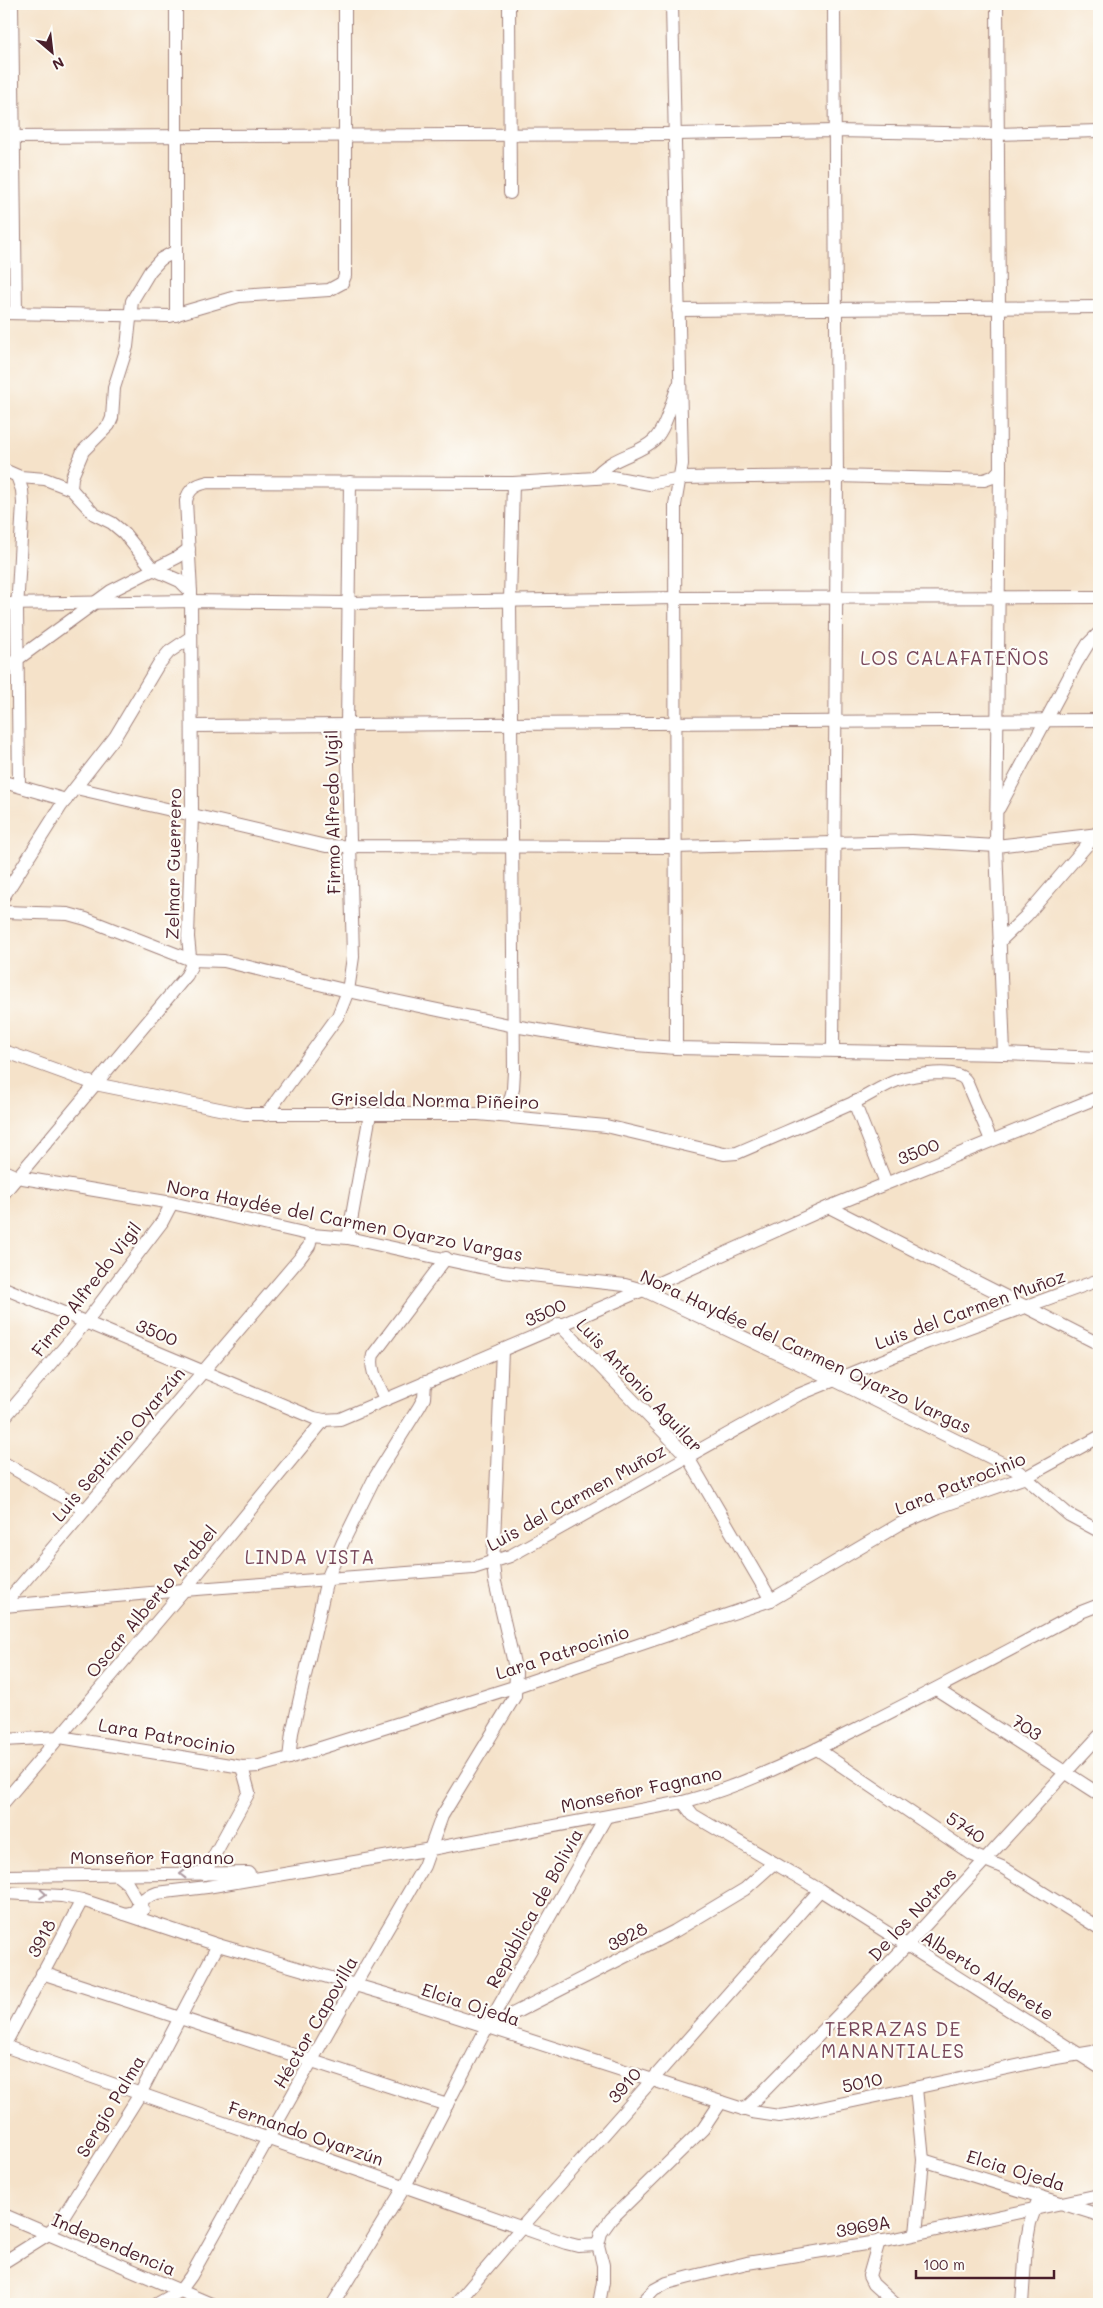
<svg xmlns="http://www.w3.org/2000/svg" width="1103" height="2308" viewBox="0 0 1103 2308" font-family="Mali,sans-serif">
	<style>
		.lines { fill: none; stroke-linecap: round; stroke-linejoin: round }
		.minor-casing { stroke: #a0807a; stroke-width: 14 }
		.minor { stroke: #fff; stroke-width: 12 }
		.oneway { stroke: #ae9aa0 }
		.labels { text-anchor: middle; dominant-baseline: central; stroke-width: 4.5; stroke-linejoin: round; paint-order: stroke }
		.street-label { font-size: 18px; fill: #4a1f2b; stroke: #fdfcf7 }
		.neighbourhood-label { font-size: 19px; letter-spacing: 1px; fill: #79485b; stroke: #fdfcf7 }
	</style>
	<rect width="100%" height="100%" fill="#fdfcf7"/>
	<filter id="ink" filterUnits="userSpaceOnUse"><feTurbulence type="fractalNoise" baseFrequency=".02" numOctaves="2"/><feDisplacementMap in="SourceGraphic" scale="10" xChannelSelector="R" yChannelSelector="G"/><feConvolveMatrix kernelMatrix="1 2 1 2 8 2 1 2 1" color-interpolation-filters="sRGB"/></filter>
	<filter id="wash" filterUnits="userSpaceOnUse"><feTurbulence type="fractalNoise" baseFrequency=".0096" numOctaves="4" result="noise"/><feDisplacementMap in="SourceGraphic" scale="20" xChannelSelector="R" yChannelSelector="G"/><feGaussianBlur stdDeviation="1.12" result="paint"/><feColorMatrix in="noise" values="0 0 0 0 0 0 0 0 0 0 0 0 0 0 0 0 0 1.4 0 .05"/><feComposite in="paint" operator="in"/></filter>
	<g filter="url(#wash)">
		<rect width="100%" height="100%" fill="#f5e2c9"/>
	</g>
	<g filter="url(#ink)">
		<g class="lines">
			<!-- minor casing -->
			<g class="minor-casing">
				<g id="minor">
					<polyline points="12,4 16,313"/>
					<polyline points="509,4 510,193"/>
					<polyline points="672,4 682,464 675,505 676,1048"/>
					<polyline points="997,4 1000,470 996,846 1004,1054"/>
					<polyline points="4,137 676,134 835,131 997,134 1099,131"/>
					<polyline points="678,310 1099,307"/>
					<polyline points="4,313 170,316 239,296 329,290 342,283 345,276 345,4"/>
					<polyline points="176,315 176,4"/>
					<polyline points="4,470 20,477 45,479 71,489 94,514 112,523 124,533 153,569 180,581 191,592"/>
					<polyline points="17,476 22,490 23,503 17,610 19,786"/>
					<path d="M594,478C613,455 637,456 654,440C666,428 671,403 678,386"/>
					<polyline points="71,489 72,477 83,451 109,425 112,418 114,388 127,347 132,301 150,271 161,259 176,251"/>
					<polyline points="4,604 191,601 348,603 676,598 1099,597"/>
					<polyline points="4,669 111,591 178,557 189,549"/>
					<polyline points="192,726 1099,720"/>
					<polyline points="4,782 66,800"/>
					<polyline points="76,788 326,846 674,847 911,841 996,846 1099,834"/>
					<polyline points="999,808 1077,662 1088,644 1099,633"/>
					<polyline points="4,896 61,806 115,737 158,665 169,652 191,637"/>
					<polyline points="4,912 68,914 86,919 191,960 224,961 348,991 514,1026 622,1044 676,1048 1004,1054 1099,1058"/>
					<polyline points="999,942 1026,916 1099,831"/>
					<polyline points="833,1050 837,476 834,4"/>
					<path d="M4,1051L95,1084L244,1114H478L606,1126L724,1154L737,1153C776,1136 815,1120 853,1103C868,1096 882,1086 898,1080C912,1075 958,1067 966,1081L991,1140"/>
					<polyline points="854,1102 886,1183"/>
					<polyline points="266,1115 338,1016 348,991 353,957 347,725 350,482"/>
					<polyline points="506,1116 513,1089 514,1071 510,601 513,483"/>
					<polyline points="4,1171 17,1177 172,1203 312,1235 348,1238 503,1272 625,1285 643,1290 834,1380 1018,1471 1069,1515 1099,1531"/>
					<path d="M4,1193L187,975L191,966L188,937L192,815L191,592L186,501C189,488 196,485 208,482L513,483L612,477L650,484L680,478L837,476L984,480L993,477L1000,470"/>
					<polyline points="829,1207 1099,1344"/>
					<polyline points="348,1238 370,1114"/>
					<polyline points="4,1288 314,1418 324,1420 340,1419 643,1290 829,1207 1099,1097"/>
					<polyline points="559,1324 687,1456 771,1600"/>
					<path d="M385,1399C379,1385 369,1370 373,1355L446,1258"/>
					<polyline points="4,1418 86,1322 162,1222 172,1203"/>
					<polyline points="4,1463 85,1510"/>
					<polyline points="4,1605 300,1258 309,1246 312,1235"/>
					<polyline points="4,1606 184,1590 473,1568 510,1556 798,1395 928,1342 1099,1280"/>
					<polyline points="936,1689 1099,1794"/>
					<polyline points="4,1740 60,1737 242,1767 259,1766 289,1758 517,1686 771,1600 900,1524 939,1507 1026,1477 1099,1437"/>
					<polyline points="817,1749 973,1855 1002,1867 1099,1928"/>
					<polyline points="289,1758 292,1733 327,1579 343,1542 374,1479 419,1407 424,1398 425,1382"/>
					<polyline points="4,1802 184,1590 324,1420"/>
					<polyline points="683,1802 693,1815 820,1890 1099,2067"/>
					<polyline points="204,1874 249,1792 242,1767"/>
					<polyline points="117,1875 127,1883 143,1910"/>
					<polyline points="4,1876 249,1873"/>
					<path d="M4,1893L62,1896L82,1900L125,1914L134,1912L145,1898L157,1893L207,1887L431,1849L683,1802C743,1786 799,1758 855,1730C931,1692 1006,1652 1081,1612L1099,1605"/>
					<polyline points="125,1914 218,1945 386,1994 752,2112 779,2116 793,2114 1044,2060 1099,2051"/>
					<polyline points="42,1973 447,2105"/>
					<polyline points="487,2027 675,1931 745,1889 774,1863"/>
					<polyline points="4,2046 566,2243 578,2246 598,2245"/>
					<polyline points="4,2046 82,1900"/>
					<polyline points="744,2110 763,2092 907,1945 1099,1736"/>
					<polyline points="923,2160 1099,2215"/>
					<polyline points="4,2215 211,2304"/>
					<polyline points="916,2234 923,2160 916,2088"/>
					<polyline points="879,2241 869,2276 873,2284 895,2304"/>
					<polyline points="4,2262 47,2235 59,2223 140,2094 218,1945"/>
					<polyline points="157,2304 180,2291 191,2276 335,2019 424,1866 442,1816 515,1696 516,1672 495,1582 493,1564 502,1350"/>
					<polyline points="333,2304 405,2186 487,2027 606,1817"/>
					<polyline points="456,2304 522,2227 820,1890"/>
					<polyline points="599,2304 603,2282 603,2265 598,2245 601,2233 611,2219 703,2129 721,2102"/>
					<polyline points="641,2304 654,2290 667,2283 690,2277 747,2263 890,2240 1099,2195"/>
					<polyline points="1022,2304 1026,2246 1030,2223 1037,2203"/>
				</g>
			</g>
			<!-- minor -->
			<use href="#minor" class="minor"/>
		</g>
		<!-- one-way arrows -->
		<defs><path id="oneway-chevron" d="M-2-3.5L2.5 0L-2 3.5" fill="none" stroke-width="1.6" stroke-linecap="round" stroke-linejoin="round" transform="scale(1.25)"/></defs>
		<g class="oneway">
			<use href="#oneway-chevron" transform="translate(183 1874) rotate(180)"/>
			<use href="#oneway-chevron" transform="translate(43 1894) rotate(4)"/>
		</g>
	</g>
	<g class="labels">
		<!-- street labels -->
		<g class="street-label">
			<text transform="translate(332 812) rotate(-91)">Firmo Alfredo Vigil</text>
			<text transform="translate(173 864) rotate(-89)">Zelmar Guerrero</text>
			<text transform="translate(435 1100) rotate(1)">Griselda Norma Piñeiro</text>
			<text transform="translate(918 1151) rotate(-22)">3500</text>
			<text transform="translate(345 1220) rotate(11)">Nora Haydée del Carmen Oyarzo Vargas</text>
			<text transform="translate(86 1289) rotate(-52)">Firmo Alfredo Vigil</text>
			<text transform="translate(970 1309) rotate(-20)">Luis del Carmen Muñoz</text>
			<text transform="translate(545 1312) rotate(-24)">3500</text>
			<text transform="translate(157 1332) rotate(23)">3500</text>
			<text transform="translate(806 1351) rotate(25)">Nora Haydée del Carmen Oyarzo Vargas</text>
			<text transform="translate(640 1385) rotate(47)">Luis Antonio Aguilar</text>
			<text transform="translate(118 1444) rotate(-50)">Luis Septimio Oyarzún</text>
			<text transform="translate(960 1483) rotate(-22)">Lara Patrocinio</text>
			<text transform="translate(576 1497) rotate(-29)">Luis del Carmen Muñoz</text>
			<text transform="translate(151 1601) rotate(-50)">Oscar Alberto Arabel</text>
			<text transform="translate(562 1652) rotate(-18)">Lara Patrocinio</text>
			<text transform="translate(1027 1727) rotate(33)">703</text>
			<text transform="translate(167 1736) rotate(10)">Lara Patrocinio</text>
			<text transform="translate(641 1789) rotate(-12)">Monseñor Fagnano</text>
			<text transform="translate(966 1827) rotate(33)">5740</text>
			<text x="152" y="1857">Monseñor Fagnano</text>
			<text transform="translate(534 1908) rotate(-61)">República de Bolivia</text>
			<text transform="translate(912 1914) rotate(-47)">De los Notros</text>
			<text transform="translate(627 1936) rotate(-27)">3928</text>
			<text transform="translate(41 1938) rotate(-62)">3918</text>
			<text transform="translate(988 1975) rotate(32)">Alberto Alderete</text>
			<text transform="translate(471 2004) rotate(18)">Elcia Ojeda</text>
			<text transform="translate(315 2022) rotate(-60)">Héctor Capovilla</text>
			<text transform="translate(862 2082) rotate(-12)">5010</text>
			<text transform="translate(624 2085) rotate(-49)">3910</text>
			<text transform="translate(110 2106) rotate(-59)">Sergio Palma</text>
			<text transform="translate(306 2133) rotate(19)">Fernando Oyarzún</text>
			<text transform="translate(1016 2170) rotate(17)">Elcia Ojeda</text>
			<text transform="translate(863 2226) rotate(-10)">3969A</text>
			<text transform="translate(114 2244) rotate(23)">Independencia</text>
		</g>
		<!-- neighbourhood labels -->
		<g class="neighbourhood-label">
			<text x="955" y="657">LOS CALAFATEÑOS</text>
			<text x="310" y="1556">LINDA VISTA</text>
			<text x="893" y="2028">TERRAZAS DE<tspan x="893" dy="22">MANANTIALES</tspan></text>
		</g>
	</g>
	<!-- margin -->
	<rect width="1103" height="2308" fill="none" stroke="#fdfcf7" stroke-width="20"/>
	<!-- north arrow -->
	<g transform="translate(52 52) rotate(152)" stroke="#fdfcf7" stroke-width="4" paint-order="stroke">
	<path d="M0-4L9 19L0 12L-9 19Z" fill="#4a1f2b"/>
	<text y="-8" font-size="14" font-weight="bold" text-anchor="middle" fill="#4a1f2b">N</text>
	</g>
	<!-- scale -->
	<path d="M916 2270v8h138v-8" fill="none" stroke="#4a1f2b" stroke-width="2.5"/>
	<text x="923" y="2270" font-size="15" fill="#4a1f2b" stroke="#fdfcf7" stroke-width="4" paint-order="stroke">100 m</text>
</svg>
